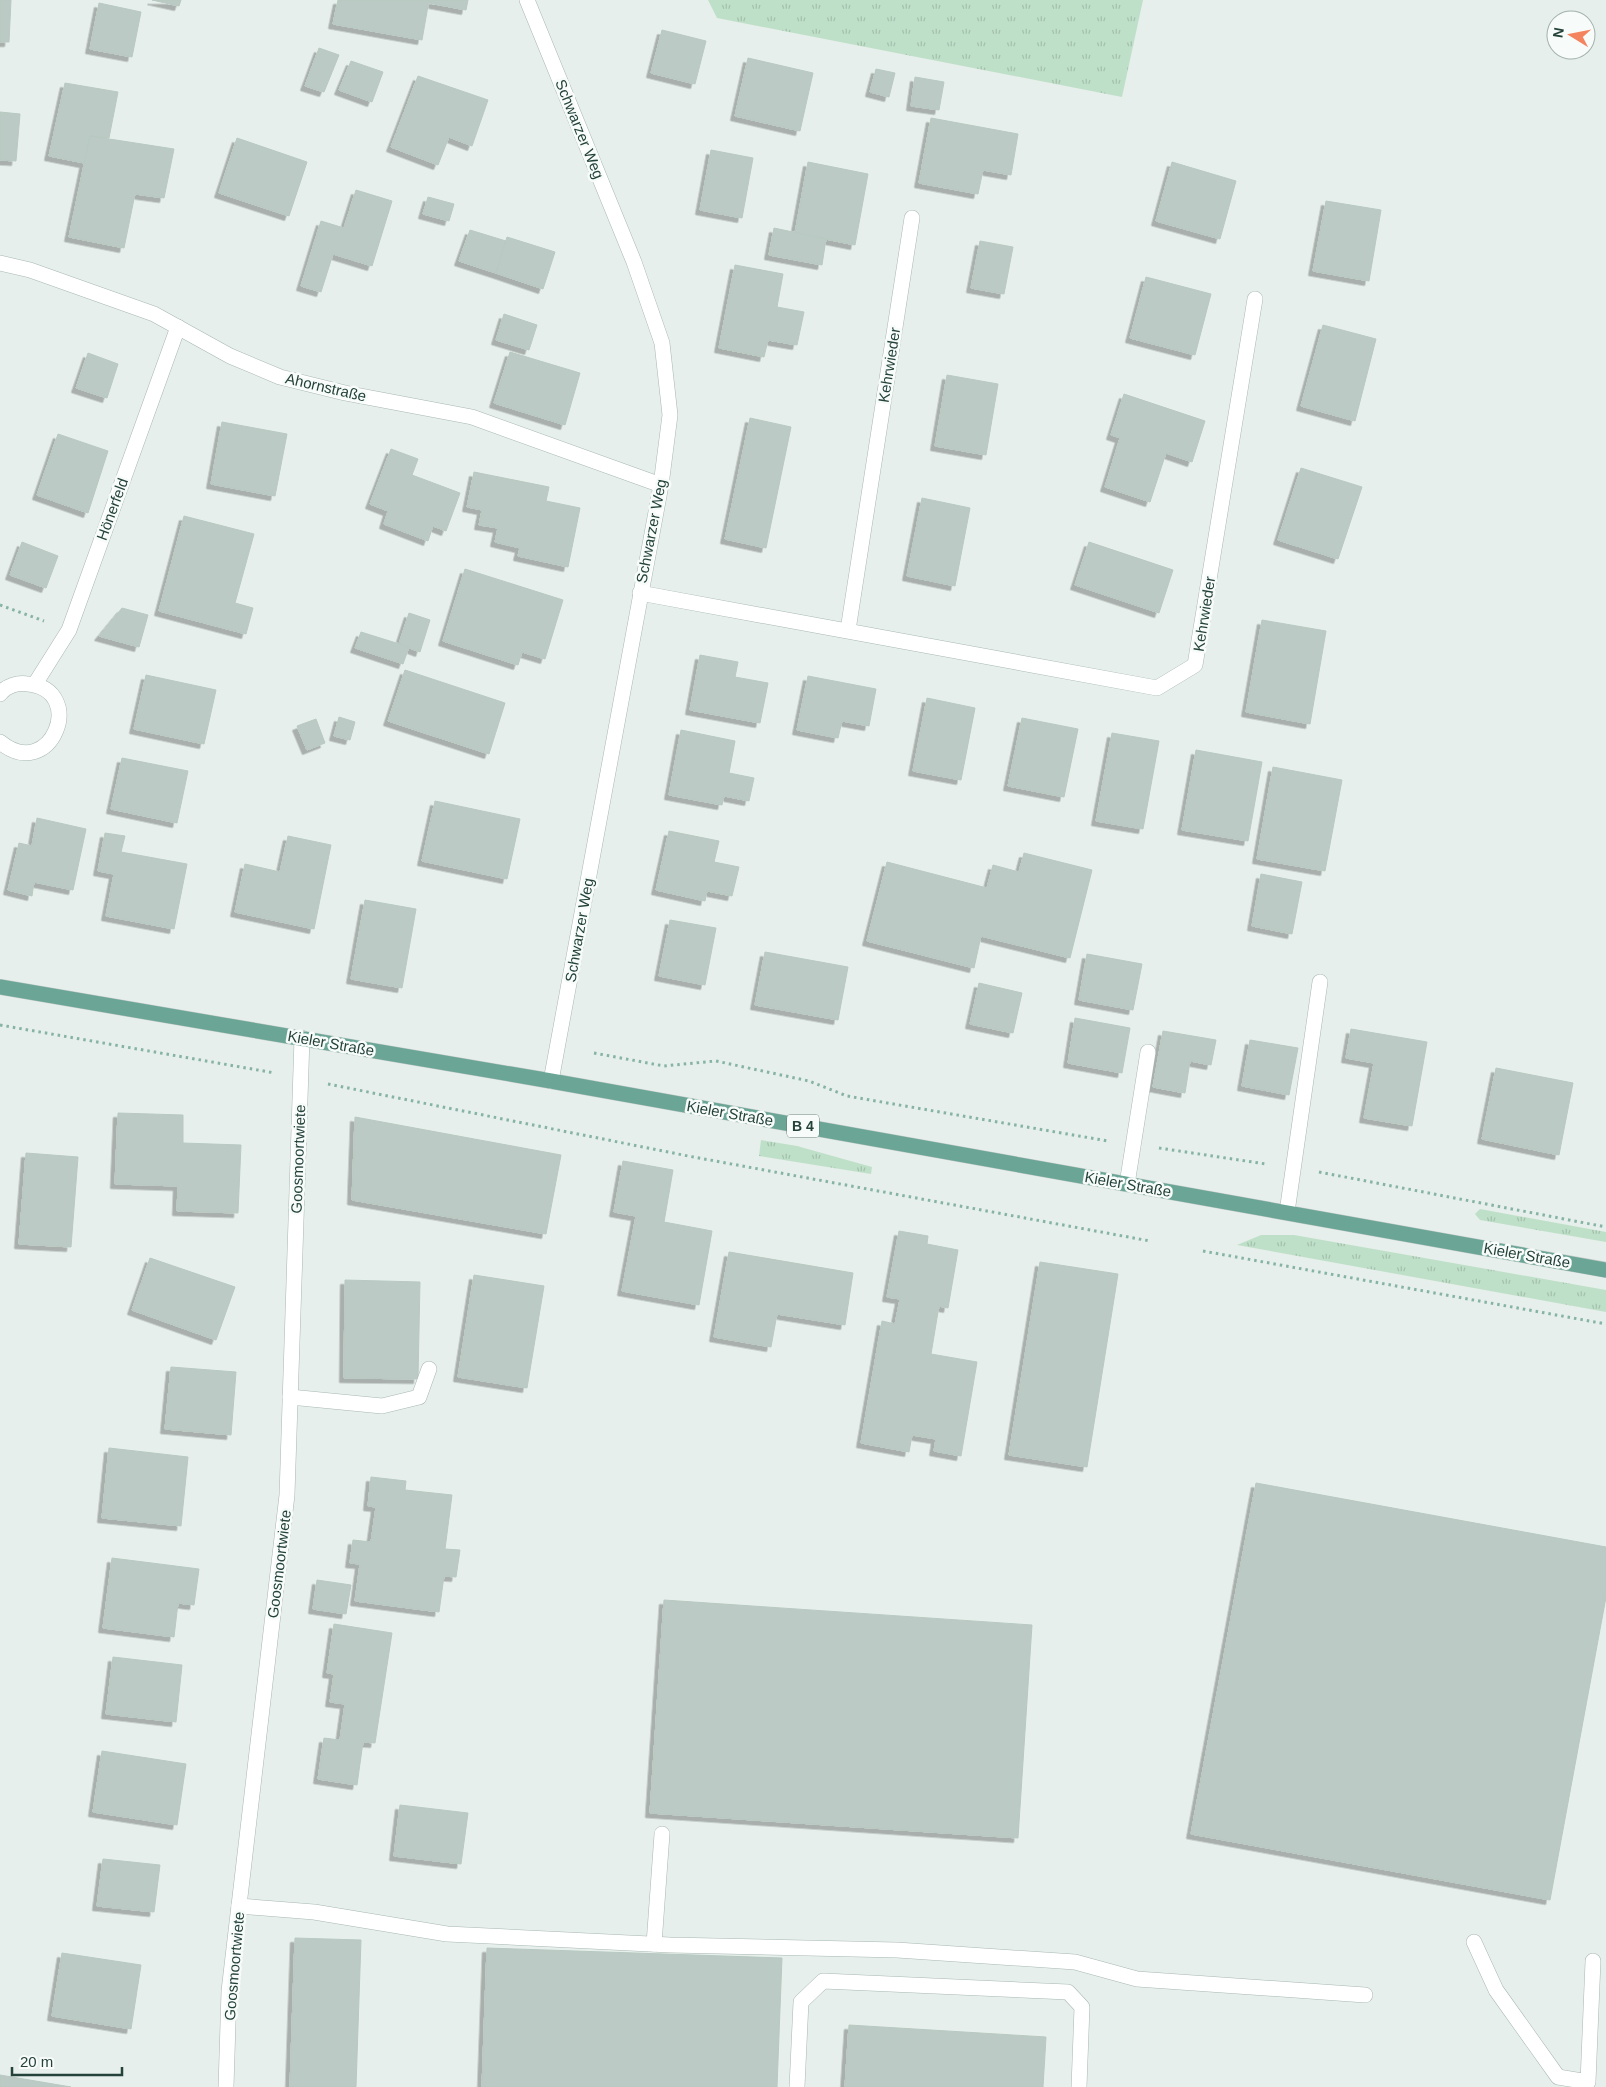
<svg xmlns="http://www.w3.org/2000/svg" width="1606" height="2087" viewBox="0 0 1606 2087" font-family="Helvetica,sans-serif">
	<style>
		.grass { fill: url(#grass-tufts) }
		.building { fill: #bbcac4; stroke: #b8c9c2; filter: url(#shadow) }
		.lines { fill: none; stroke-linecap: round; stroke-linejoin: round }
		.minor-casing { stroke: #a8b8b2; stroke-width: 16 }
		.major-casing { stroke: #c2cac8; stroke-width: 16 }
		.path { stroke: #86b3a5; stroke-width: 3; stroke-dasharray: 2.5 4; stroke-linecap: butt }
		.minor { stroke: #fff; stroke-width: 15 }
		.major { stroke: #6aa596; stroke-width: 15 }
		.labels { text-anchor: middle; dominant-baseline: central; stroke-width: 5; stroke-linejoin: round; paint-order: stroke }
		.shield { fill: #f7fbf9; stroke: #637a73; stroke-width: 1 }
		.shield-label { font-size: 14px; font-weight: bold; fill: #24423a }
		.street-label { font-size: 15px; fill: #24423a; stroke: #f7fbf9 }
	</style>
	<defs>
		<pattern id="grass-tufts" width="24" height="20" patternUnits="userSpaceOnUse" patternTransform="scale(1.25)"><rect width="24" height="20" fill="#bfe0c8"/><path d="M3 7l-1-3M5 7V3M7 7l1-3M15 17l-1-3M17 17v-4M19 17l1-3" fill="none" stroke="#a4c1ad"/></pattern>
		<filter id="shadow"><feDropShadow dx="-4.5" dy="4.5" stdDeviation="0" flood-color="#0004"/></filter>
	</defs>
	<rect width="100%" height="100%" fill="#e6efeb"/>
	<!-- grass -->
	<g class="grass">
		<polygon points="708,0 1143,0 1122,97 717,18"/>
		<polygon points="761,1140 797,1146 872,1167 871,1174 759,1156"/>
		<polygon points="1480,1209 1606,1232 1606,1242 1480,1220 1475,1214"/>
		<polygon points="1261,1235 1294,1235 1606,1290 1606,1312 1237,1245"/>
	</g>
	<!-- building -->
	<g class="building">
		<polygon points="0,0 11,0 9,42 0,42"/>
		<polygon points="152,0 181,0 179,6"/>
		<polygon points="338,0 429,0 422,40 333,24"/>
		<polygon points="429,0 468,0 466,10 429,3"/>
		<polygon points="99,3 141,12 132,57 90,49"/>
		<polygon points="662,30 706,41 695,84 651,73"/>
		<polygon points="319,48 339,55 324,92 305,86"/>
		<polygon points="748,58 813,73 800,131 735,116"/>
		<polygon points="351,61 383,72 372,102 339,90"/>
		<polygon points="876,69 895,73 889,97 870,92"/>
		<polygon points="418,76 488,100 472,146 449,137 438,165 391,147"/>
		<polygon points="915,77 944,82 939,110 911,106"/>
		<polygon points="65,83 118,92 109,138 90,136 84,163 49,156"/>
		<polygon points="0,112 20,114 16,161 0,160"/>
		<polygon points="931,118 1018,134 1011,175 983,170 978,194 919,183"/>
		<polygon points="90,136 174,149 164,198 135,194 124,248 69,237"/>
		<polygon points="237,138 307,162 289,216 219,193"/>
		<polygon points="711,150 753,158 742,218 700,210"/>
		<polygon points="808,162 868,174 855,245 795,233"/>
		<polygon points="1172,162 1236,181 1220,239 1156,221"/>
		<polygon points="356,190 392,201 372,266 333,254 321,292 301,286 321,221 344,228"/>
		<polygon points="428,197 454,204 449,221 423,214"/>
		<polygon points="1326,201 1381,210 1369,281 1313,271"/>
		<polygon points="774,228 826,239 822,265 769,255"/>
		<polygon points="470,230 506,241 496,273 459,261"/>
		<polygon points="507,237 555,252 543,289 496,273"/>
		<polygon points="980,241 1013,247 1004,294 971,288"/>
		<polygon points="735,265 783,274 777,307 804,312 797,345 768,340 764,357 719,348"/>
		<polygon points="1146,277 1211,294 1195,355 1130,338"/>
		<polygon points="504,314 537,325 529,350 496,340"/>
		<polygon points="1323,325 1376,339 1355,421 1301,406"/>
		<polygon points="510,352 580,373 565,425 494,403"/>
		<polygon points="88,353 118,364 107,398 76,388"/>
		<polygon points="947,375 998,384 986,455 935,446"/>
		<polygon points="1124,394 1205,421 1192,462 1166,453 1150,502 1105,487 1120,438 1111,435"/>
		<polygon points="750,418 791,427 766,548 725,539"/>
		<polygon points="222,422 287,434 275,496 211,484"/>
		<polygon points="58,434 108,451 88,513 37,495"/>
		<polygon points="391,449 418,459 412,475 460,493 446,531 433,526 428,541 384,524 388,511 370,504"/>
		<polygon points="1301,468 1362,487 1338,559 1278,540"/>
		<polygon points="474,472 549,487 546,501 580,508 568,567 518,556 520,548 495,542 498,528 479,525 482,510 467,507"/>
		<polygon points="922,498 970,508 955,586 907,576"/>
		<polygon points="184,516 254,534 235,603 253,608 246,634 159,611"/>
		<polygon points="22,542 58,556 46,588 10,575"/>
		<polygon points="1089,542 1173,570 1159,613 1075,585"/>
		<polygon points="465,569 563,600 545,659 522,652 518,665 443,641"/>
		<polygon points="122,608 148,615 139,647 99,636"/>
		<polygon points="409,613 430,620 420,652 399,644"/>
		<polygon points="1262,620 1326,631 1310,724 1246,712"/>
		<polygon points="361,632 409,647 403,664 355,648"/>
		<polygon points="700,655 738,662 735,677 768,683 760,723 690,710"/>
		<polygon points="405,670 505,703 489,754 388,721"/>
		<polygon points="146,675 216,690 204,744 134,729"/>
		<polygon points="808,676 876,689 869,726 842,721 838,738 797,730"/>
		<polygon points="927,698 975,708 961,780 913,771"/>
		<polygon points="339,717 355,722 350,740 334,736"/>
		<polygon points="1022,718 1078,729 1064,797 1008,786"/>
		<polygon points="316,719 325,743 307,750 297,726"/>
		<polygon points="681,730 735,741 729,773 754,778 749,801 724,796 722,805 669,795"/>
		<polygon points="1112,733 1159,741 1143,829 1096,821"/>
		<polygon points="1196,750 1262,762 1248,841 1182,830"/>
		<polygon points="122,758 188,771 177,823 111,809"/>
		<polygon points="1273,767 1342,780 1325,871 1257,859"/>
		<polygon points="435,801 520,819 507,879 422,861"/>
		<polygon points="37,818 86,829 73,890 34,882 32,896 8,890 19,843 32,846"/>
		<polygon points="669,831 719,841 714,862 739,867 732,896 707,891 705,901 656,890"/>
		<polygon points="105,833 125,836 121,852 187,864 174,929 106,916 114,874 98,871"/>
		<polygon points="288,836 331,845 314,929 235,912 245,864 280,872"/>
		<polygon points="1024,853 1092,870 1070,958 981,936 974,968 867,941 887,862 987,888 993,865 1019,872"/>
		<polygon points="1261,874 1302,882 1292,934 1252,926"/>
		<polygon points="365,900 416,909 402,988 351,979"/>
		<polygon points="670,920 716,928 705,985 659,976"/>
		<polygon points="765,952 848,967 838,1020 755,1005"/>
		<polygon points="1087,954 1142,964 1133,1010 1079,1000"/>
		<polygon points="979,983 1022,993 1013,1033 970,1024"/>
		<polygon points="1075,1018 1130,1028 1122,1073 1068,1063"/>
		<polygon points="1351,1029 1427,1042 1412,1126 1364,1118 1374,1063 1346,1058"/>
		<polygon points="1163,1031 1216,1040 1211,1065 1190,1061 1185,1093 1153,1087"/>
		<polygon points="1250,1040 1298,1048 1289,1095 1242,1086"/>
		<polygon points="1496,1068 1573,1083 1559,1155 1482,1139"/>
		<polygon points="118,1113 183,1115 183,1143 241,1145 238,1213 177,1211 178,1186 115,1184"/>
		<polygon points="355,1117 561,1155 546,1234 352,1200"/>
		<polygon points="26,1153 78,1157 71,1247 19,1244"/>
		<polygon points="623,1161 673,1170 664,1222 712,1231 699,1305 622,1291 636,1216 614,1212"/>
		<polygon points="899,1231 928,1236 927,1244 958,1250 948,1308 939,1306 931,1354 977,1362 961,1456 934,1451 936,1439 912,1435 909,1452 861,1443 882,1321 895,1324 900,1299 887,1297"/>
		<polygon points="729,1252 853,1273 845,1325 777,1314 771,1347 714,1337"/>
		<polygon points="150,1258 235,1287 216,1340 132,1310"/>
		<polygon points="1040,1262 1118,1274 1087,1467 1009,1455"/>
		<polygon points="474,1275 544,1286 527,1388 458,1377"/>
		<polygon points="345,1280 420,1282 418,1379 344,1378"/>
		<polygon points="171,1367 236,1372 231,1435 165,1429"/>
		<polygon points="109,1448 188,1457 181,1526 102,1518"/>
		<polygon points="371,1477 406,1481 405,1490 452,1495 445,1549 460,1550 456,1577 444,1576 439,1612 355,1601 360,1564 350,1563 353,1540 371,1542 376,1507 368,1506"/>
		<polygon points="1256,1483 1606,1547 1606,1597 1550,1900 1191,1834"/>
		<polygon points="112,1558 199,1569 194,1605 178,1603 174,1637 103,1628"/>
		<polygon points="317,1580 351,1585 346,1614 313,1609"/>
		<polygon points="664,1600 1032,1625 1018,1838 650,1813"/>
		<polygon points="334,1624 392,1633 375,1743 363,1742 357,1785 318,1779 324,1738 340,1740 345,1704 330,1702 334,1674 327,1673"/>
		<polygon points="113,1657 182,1665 176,1722 106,1714"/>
		<polygon points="102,1751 186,1764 177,1825 93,1812"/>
		<polygon points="400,1805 468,1813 461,1864 394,1856"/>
		<polygon points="103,1859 160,1865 154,1912 97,1906"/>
		<polygon points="295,1938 361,1940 356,2087 290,2087"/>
		<polygon points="487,1948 782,1958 777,2087 482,2087"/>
		<polygon points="62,1953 141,1965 131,2029 52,2016"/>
		<polygon points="849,2025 1046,2037 1043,2087 845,2087"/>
		<polygon points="0,2075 71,2087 0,2087"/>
	</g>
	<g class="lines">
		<!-- minor casing -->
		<g class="minor-casing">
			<g id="minor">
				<polyline points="527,0 634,262 662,343 670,415 661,485 551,1081"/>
				<polyline points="0,263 30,270 154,314 230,356 280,377 345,393 472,417 661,485"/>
				<polyline points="640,593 1157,688 1195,665 1255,299"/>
				<polyline points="848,630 912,218"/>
				<polyline points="35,684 69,630 178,327"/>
				<path d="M0,694C6,686 18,682 28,684C88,690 51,784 0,742"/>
				<polyline points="1127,1184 1148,1052"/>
				<polyline points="1287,1212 1320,982"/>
				<polyline points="290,1397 382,1406 419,1397 429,1369"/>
				<polyline points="239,1906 314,1912 447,1934 670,1945 897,1950 1075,1962 1137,1979 1365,1995"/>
				<polyline points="1474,1942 1496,1990 1558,2077 1588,2082 1593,1961"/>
				<polyline points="654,1944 662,1834"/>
				<polyline points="226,2087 229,1991 287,1495 302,1038"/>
				<polyline points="797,2087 801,2002 823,1981 1068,1992 1082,2007 1079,2087"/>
			</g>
		</g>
		<!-- major casing -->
		<g class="major-casing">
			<polyline id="major" points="0,987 551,1081 1606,1270"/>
		</g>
		<!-- path -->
		<g class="path">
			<polyline points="0,605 44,621"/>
			<polyline points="0,1025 275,1073"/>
			<polyline points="594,1053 664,1066 716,1061 809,1081 847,1096 1108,1141"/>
			<polyline points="328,1084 688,1156 1150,1241"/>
			<polyline points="1159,1148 1266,1164"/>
			<polyline points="1319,1172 1606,1227"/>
			<polyline points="1203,1251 1606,1324"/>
		</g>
		<!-- minor -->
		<use href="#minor" class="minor"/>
		<!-- major -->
		<use href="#major" class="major"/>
	</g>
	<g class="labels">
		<!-- shield labels -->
		<rect class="shield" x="787" y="1114.5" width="32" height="23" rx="4"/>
		<g class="shield-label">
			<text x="803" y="1126">B 4</text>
		</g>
		<!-- street labels -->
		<g class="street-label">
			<text transform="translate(580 129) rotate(68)">Schwarzer Weg</text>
			<text transform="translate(889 365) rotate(-81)">Kehrwieder</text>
			<text transform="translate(326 387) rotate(13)">Ahornstraße</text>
			<text transform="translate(112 509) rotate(-70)">Hönerfeld</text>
			<text transform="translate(651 531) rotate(-79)">Schwarzer Weg</text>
			<text transform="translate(1204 614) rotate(-81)">Kehrwieder</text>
			<text transform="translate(579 930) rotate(-80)">Schwarzer Weg</text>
			<text transform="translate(331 1043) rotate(10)">Kieler Straße</text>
			<text transform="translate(730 1113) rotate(10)">Kieler Straße</text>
			<text transform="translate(298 1159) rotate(-88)">Goosmoortwiete</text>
			<text transform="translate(1128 1184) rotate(10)">Kieler Straße</text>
			<text transform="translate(1527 1255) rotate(10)">Kieler Straße</text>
			<text transform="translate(279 1564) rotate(-83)">Goosmoortwiete</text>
			<text transform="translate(234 1966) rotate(-85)">Goosmoortwiete</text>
		</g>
	</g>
	<!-- north arrow -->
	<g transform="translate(1571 35) rotate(280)"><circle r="24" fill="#f7fbf9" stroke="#a3b1ad"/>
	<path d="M0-4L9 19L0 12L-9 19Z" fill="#f4845f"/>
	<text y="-8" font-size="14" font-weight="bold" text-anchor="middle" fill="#24423a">N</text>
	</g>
	<!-- scale -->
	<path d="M12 2067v8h110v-8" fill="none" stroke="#24423a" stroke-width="2.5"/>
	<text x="20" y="2067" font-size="15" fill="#24423a" stroke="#f7fbf9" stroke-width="4" paint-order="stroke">20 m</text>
</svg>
